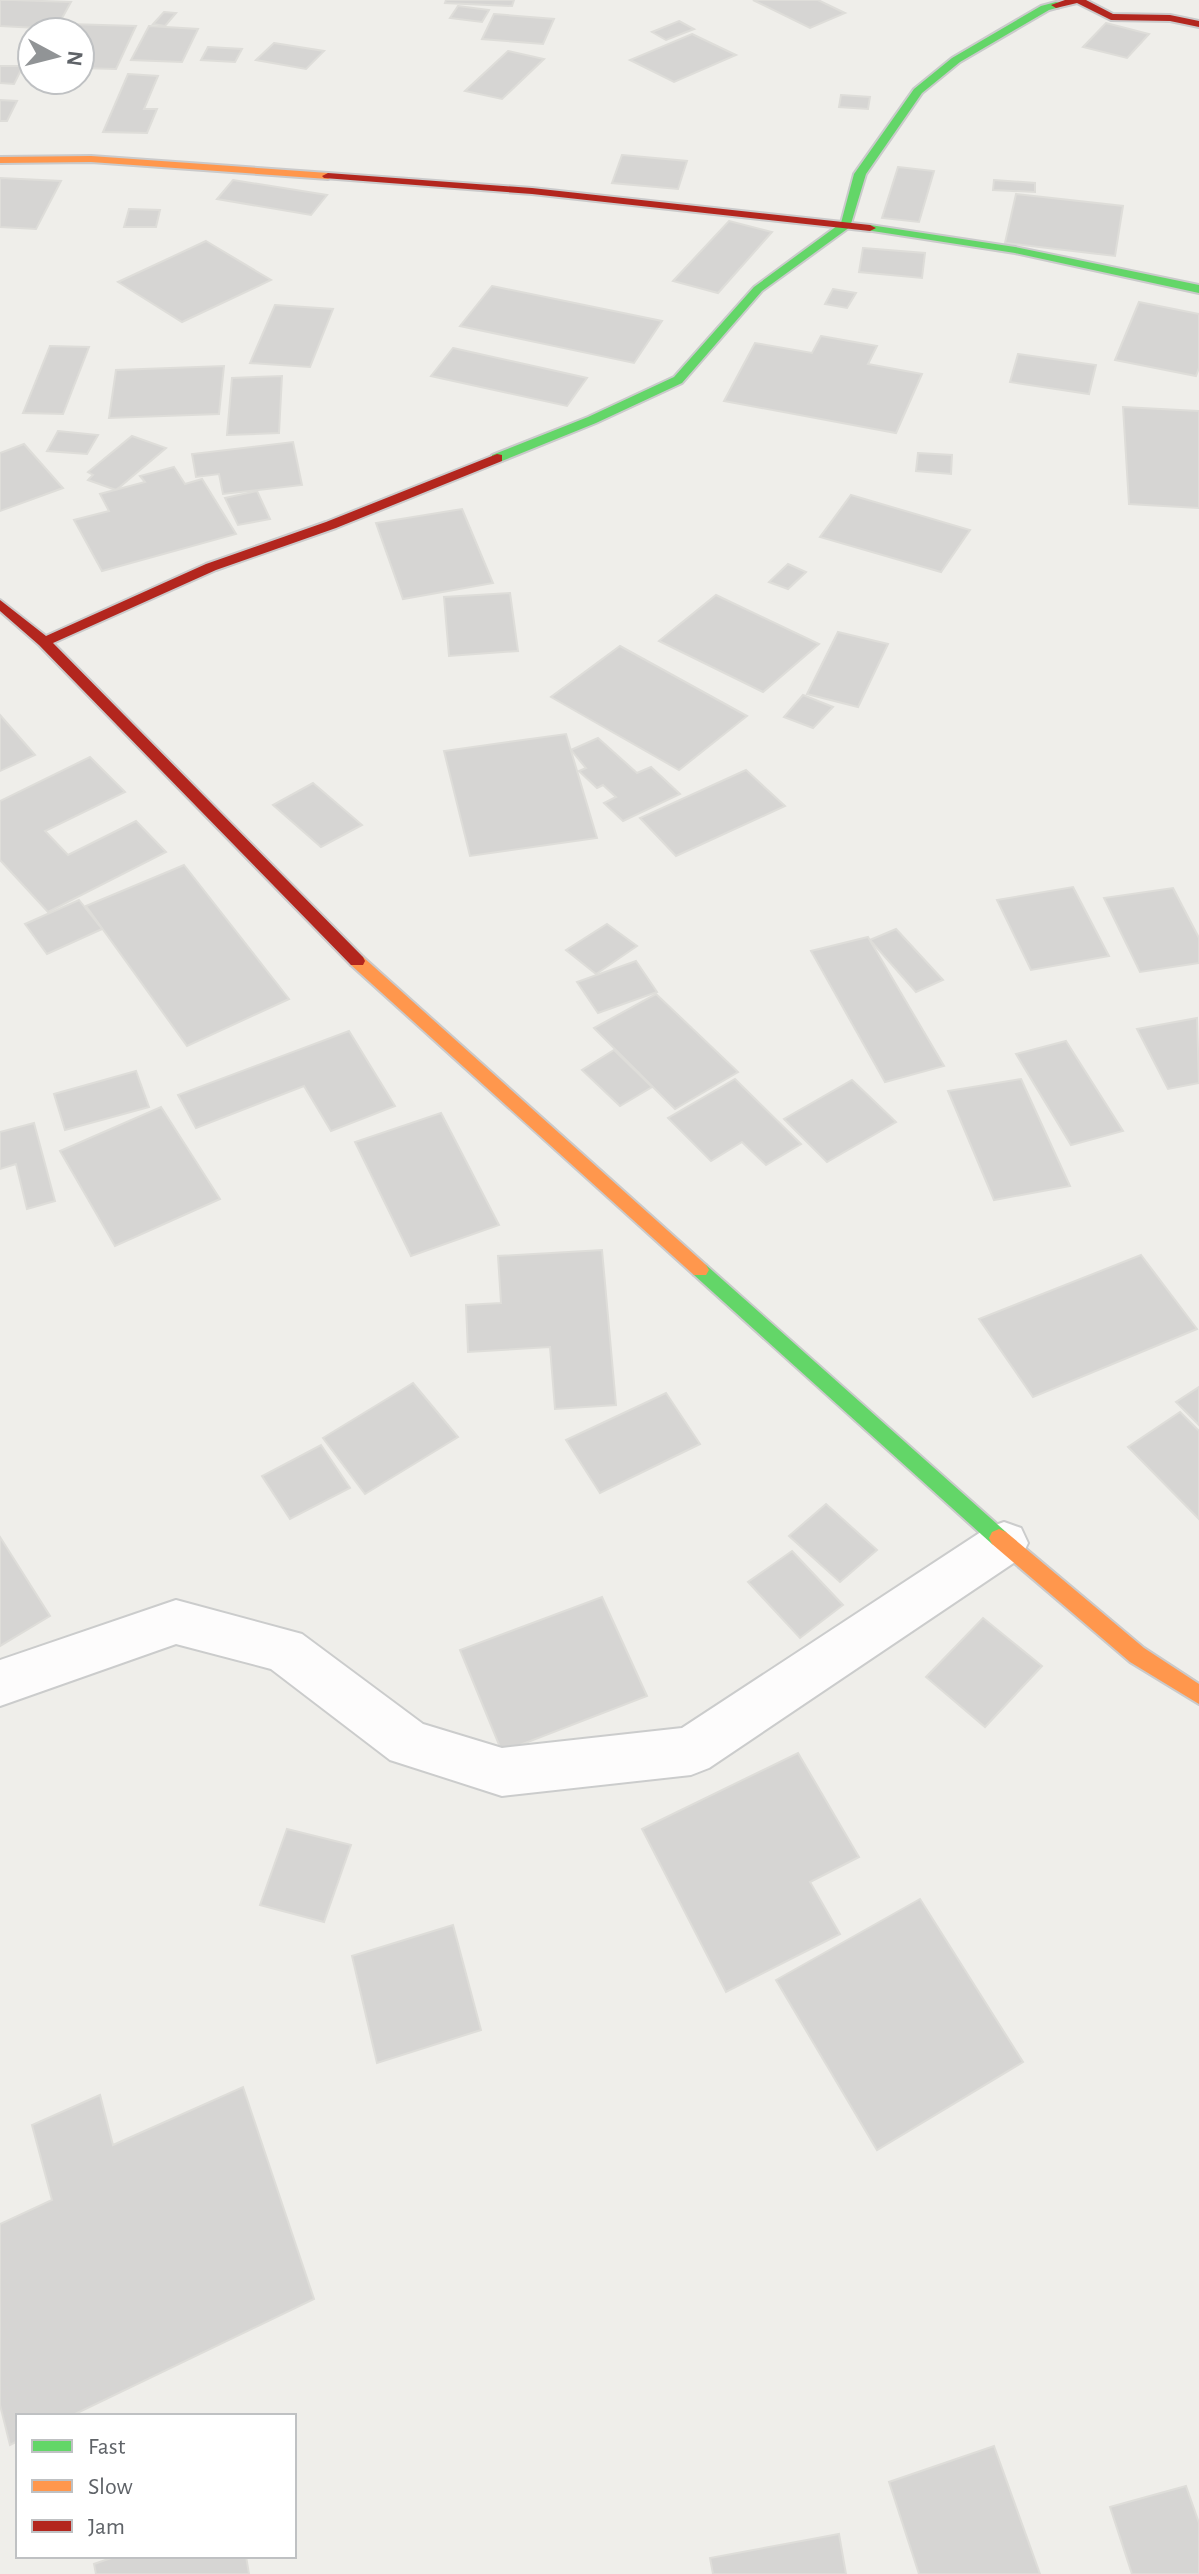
<svg xmlns="http://www.w3.org/2000/svg" width="1199" height="2574" viewBox="0 0 1199 2574" font-family="'Alegreya Sans',sans-serif">
	<style>
		.building { fill: #d6d5d3; stroke: #deddd9; stroke-width: 2 }
		.lines { fill: none; stroke-linecap: round; stroke-linejoin: round }
		.street-casing { stroke: #cbcccc; stroke-width: 4 }
		.fast-casing { stroke: #cacacb; stroke-width: 4 }
		.slow-casing { stroke: #cacacb; stroke-width: 4 }
		.jam-casing { stroke: #cacacb; stroke-width: 4 }
		.street { fill: #fdfcfc; fill-rule: evenodd }
		.fast { fill: #63d668; fill-rule: evenodd }
		.slow { fill: #ff974d; fill-rule: evenodd }
		.jam { fill: #b3261e; fill-rule: evenodd }
	</style>
	<rect width="100%" height="100%" fill="#efeeea"/>
	<!-- building -->
	<g class="building">
		<polygon points="0,0 13,0 71,2 56,29 0,26"/>
		<polygon points="446,0 514,0 512,6 445,3"/>
		<polygon points="753,0 818,0 845,13 810,28"/>
		<polygon points="458,6 489,10 482,22 450,18"/>
		<polygon points="164,12 176,13 165,26 153,24"/>
		<polygon points="494,14 554,19 543,44 482,39"/>
		<polygon points="679,21 694,29 666,40 652,32"/>
		<polygon points="1106,23 1149,34 1127,58 1083,47"/>
		<polygon points="68,24 136,26 116,69 80,68 80,32 63,32"/>
		<polygon points="149,26 198,29 182,62 131,60"/>
		<polygon points="692,34 736,55 674,82 630,60"/>
		<polygon points="274,43 324,51 306,69 256,60"/>
		<polygon points="208,47 242,49 235,62 201,60"/>
		<polygon points="508,51 544,59 502,99 465,91"/>
		<polygon points="0,66 23,66 14,84 0,83"/>
		<polygon points="128,74 158,76 144,109 157,109 147,133 103,132"/>
		<polygon points="841,95 870,97 868,109 839,107"/>
		<polygon points="0,100 17,101 7,121 0,121"/>
		<polygon points="622,155 687,161 678,189 612,183"/>
		<polygon points="898,167 934,171 919,222 882,218"/>
		<polygon points="0,178 61,181 36,229 0,227"/>
		<polygon points="233,180 327,195 311,215 217,199"/>
		<polygon points="994,180 1035,183 1035,192 993,190"/>
		<polygon points="1016,194 1123,206 1115,256 1005,243"/>
		<polygon points="129,209 160,210 156,227 124,227"/>
		<polygon points="729,221 772,232 718,293 673,281"/>
		<polygon points="206,241 271,280 182,322 118,282"/>
		<polygon points="863,248 925,253 922,278 859,272"/>
		<polygon points="492,286 662,321 634,363 460,326"/>
		<polygon points="833,289 856,293 847,308 825,304"/>
		<polygon points="1139,302 1199,314 1199,368 1196,376 1115,360"/>
		<polygon points="275,305 333,309 310,367 250,363"/>
		<polygon points="821,336 877,346 868,364 922,374 896,433 724,401 755,343 812,353"/>
		<polygon points="50,346 89,347 63,414 23,413"/>
		<polygon points="453,348 587,378 567,406 431,376"/>
		<polygon points="1018,354 1096,365 1089,394 1010,382"/>
		<polygon points="224,366 219,414 109,418 116,370"/>
		<polygon points="282,376 279,433 227,435 232,378"/>
		<polygon points="1123,407 1199,411 1199,508 1129,504"/>
		<polygon points="58,431 98,435 87,454 47,451"/>
		<polygon points="132,436 166,448 116,490 88,480 93,475 88,472"/>
		<polygon points="293,442 302,485 223,494 219,474 196,477 192,454"/>
		<polygon points="24,444 63,488 0,511 0,453"/>
		<polygon points="918,453 952,455 951,474 916,471"/>
		<polygon points="174,467 185,484 202,479 236,534 102,571 74,520 109,511 100,494 145,482 140,476"/>
		<polygon points="257,491 270,519 238,525 225,498"/>
		<polygon points="851,495 970,530 941,572 820,537"/>
		<polygon points="462,509 493,583 403,599 376,523"/>
		<polygon points="788,564 806,572 788,589 769,582"/>
		<polygon points="510,593 518,651 449,656 444,597"/>
		<polygon points="716,595 819,644 763,692 659,641"/>
		<polygon points="838,632 888,644 858,707 807,694"/>
		<polygon points="620,646 747,716 679,770 551,697"/>
		<polygon points="803,695 833,707 813,728 784,717"/>
		<polygon points="0,715 35,755 0,771"/>
		<polygon points="566,734 597,838 470,856 444,751"/>
		<polygon points="598,738 637,773 651,767 680,794 623,821 604,803 616,797 603,785 597,788 579,771 586,768 571,750"/>
		<polygon points="90,757 125,792 45,831 68,855 136,821 166,852 48,912 0,860 0,801"/>
		<polygon points="746,770 785,806 676,856 640,818"/>
		<polygon points="313,783 362,825 321,847 273,805"/>
		<polygon points="184,865 289,999 187,1046 86,906"/>
		<polygon points="1073,887 1109,956 1031,970 997,900"/>
		<polygon points="1173,888 1199,938 1199,963 1140,972 1104,898"/>
		<polygon points="79,900 102,929 47,954 25,924"/>
		<polygon points="607,924 637,946 596,974 566,950"/>
		<polygon points="896,929 943,980 916,992 870,940"/>
		<polygon points="868,937 944,1066 885,1082 811,951"/>
		<polygon points="636,961 657,992 598,1013 577,982"/>
		<polygon points="656,994 738,1072 675,1109 594,1028"/>
		<polygon points="1197,1018 1199,1083 1168,1089 1137,1029"/>
		<polygon points="349,1031 395,1106 331,1131 304,1086 196,1128 178,1095"/>
		<polygon points="1066,1041 1123,1131 1071,1145 1016,1054"/>
		<polygon points="614,1050 652,1087 620,1106 582,1070"/>
		<polygon points="136,1071 149,1107 65,1130 54,1094"/>
		<polygon points="735,1079 801,1144 766,1165 742,1142 711,1161 668,1118"/>
		<polygon points="1021,1079 1070,1186 994,1200 948,1091"/>
		<polygon points="852,1080 896,1122 827,1162 784,1119"/>
		<polygon points="161,1107 220,1199 115,1246 60,1151"/>
		<polygon points="441,1113 499,1225 411,1256 355,1142"/>
		<polygon points="34,1123 55,1201 27,1209 16,1164 0,1169 0,1132"/>
		<polygon points="602,1250 616,1405 555,1409 550,1347 468,1352 466,1305 501,1303 498,1256"/>
		<polygon points="1141,1255 1197,1329 1033,1397 979,1319"/>
		<polygon points="413,1383 458,1437 365,1494 323,1438"/>
		<polygon points="1199,1387 1199,1425 1176,1402"/>
		<polygon points="666,1393 700,1444 600,1493 566,1440"/>
		<polygon points="1180,1412 1199,1431 1199,1519 1128,1447"/>
		<polygon points="321,1445 350,1488 290,1519 262,1476"/>
		<polygon points="826,1504 877,1550 840,1582 789,1536"/>
		<polygon points="0,1537 50,1616 0,1646"/>
		<polygon points="792,1551 843,1605 800,1638 748,1582"/>
		<polygon points="602,1597 647,1696 502,1752 460,1650"/>
		<polygon points="983,1618 1042,1666 985,1727 926,1677"/>
		<polygon points="798,1753 859,1857 810,1882 840,1934 726,1992 642,1829"/>
		<polygon points="287,1829 351,1845 324,1922 260,1905"/>
		<polygon points="920,1899 1023,2062 877,2150 776,1980"/>
		<polygon points="453,1925 481,2030 377,2063 352,1956"/>
		<polygon points="243,2087 314,2299 71,2416 18,2416 18,2441 10,2445 0,2405 0,2224 52,2200 32,2125 100,2095 113,2145"/>
		<polygon points="994,2446 1040,2574 919,2574 889,2482"/>
		<polygon points="1186,2486 1199,2523 1199,2574 1132,2574 1110,2507"/>
		<polygon points="839,2534 846,2574 713,2574 710,2558"/>
		<polygon points="117,2556 246,2556 249,2574 96,2574 94,2564"/>
	</g>
	<g class="lines">
		<!-- street casing -->
		<g class="street-casing">
			<polygon id="street" points="1004,1522 1021,1528 1028,1543 1021,1558 709,1768 691,1775 502,1796 390,1760 271,1669 176,1644 0,1706 0,1660 176,1600 302,1634 423,1724 502,1748 682,1728 987,1528"/>
		</g>
		<!-- fast casing -->
		<g class="fast-casing">
			<g id="fast">
				<polygon points="1056,2 1060,3 1060,7 1049,10 960,62 922,93 866,174 850,227 762,291 682,383 596,423 502,461 492,461 492,455 588,417 674,377 754,287 841,223 854,174 914,89 952,58 1041,6"/>
				<polygon points="870,225 1015,247 1199,285 1199,293 1015,253 866,230 866,226"/>
				<polygon points="700,1263 706,1265 1006,1532 1009,1538 1006,1544 999,1547 992,1544 694,1275 691,1270 694,1265"/>
			</g>
		</g>
		<!-- slow casing -->
		<g class="slow-casing">
			<g id="slow">
				<polygon points="91,156 328,173 334,176 328,179 91,162 0,163 0,157"/>
				<polygon points="357,955 363,957 706,1265 709,1270 706,1275 694,1275 351,965 349,961 351,957"/>
				<polygon points="999,1529 1006,1532 1144,1648 1199,1684 1199,1704 1130,1662 992,1544 989,1538 992,1532"/>
			</g>
		</g>
		<!-- jam casing -->
		<g class="jam-casing">
			<g id="jam">
				<polygon points="1065,0 1086,0 1113,14 1170,15 1199,21 1199,27 1170,21 1111,20 1077,3 1056,8 1051,5"/>
				<polygon points="328,173 532,188 870,225 876,228 870,231 532,194 324,178 322,176"/>
				<polygon points="497,454 502,455 502,461 336,528 216,570 53,643 363,957 365,961 363,965 351,965 39,645 0,611 0,600 46,636 206,564 326,522"/>
			</g>
		</g>
		<!-- street -->
		<use href="#street" class="street"/>
		<!-- fast -->
		<use href="#fast" class="fast"/>
		<!-- slow -->
		<use href="#slow" class="slow"/>
		<!-- jam -->
		<use href="#jam" class="jam"/>
	</g>
	<!-- legend -->
	<rect x="16" y="2414" width="280" height="144" fill="#ffffff" stroke="#bfc1c3" stroke-width="2"/>
	<rect x="32" y="2440" width="40" height="12" fill="#63d668" stroke="#bfc1c3" stroke-width="2"/>
	<text x="88" y="2454" font-size="24" fill="#5f6368">Fast</text>
	<rect x="32" y="2480" width="40" height="12" fill="#ff974d" stroke="#bfc1c3" stroke-width="2"/>
	<text x="88" y="2494" font-size="24" fill="#5f6368">Slow</text>
	<rect x="32" y="2520" width="40" height="12" fill="#b3261e" stroke="#bfc1c3" stroke-width="2"/>
	<text x="88" y="2534" font-size="24" fill="#5f6368">Jam</text>
	<!-- north arrow -->
	<g transform="translate(56 56) rotate(97)"><circle r="38" fill="#ffffff" stroke="#bfc1c3" stroke-width="2"/>
	<path d="M0-6L14 30L0 20L-14 30Z" fill="#919496"/>
	<text y="-12" font-size="22" font-weight="bold" text-anchor="middle" fill="#5f6368">N</text>
	</g>
</svg>
